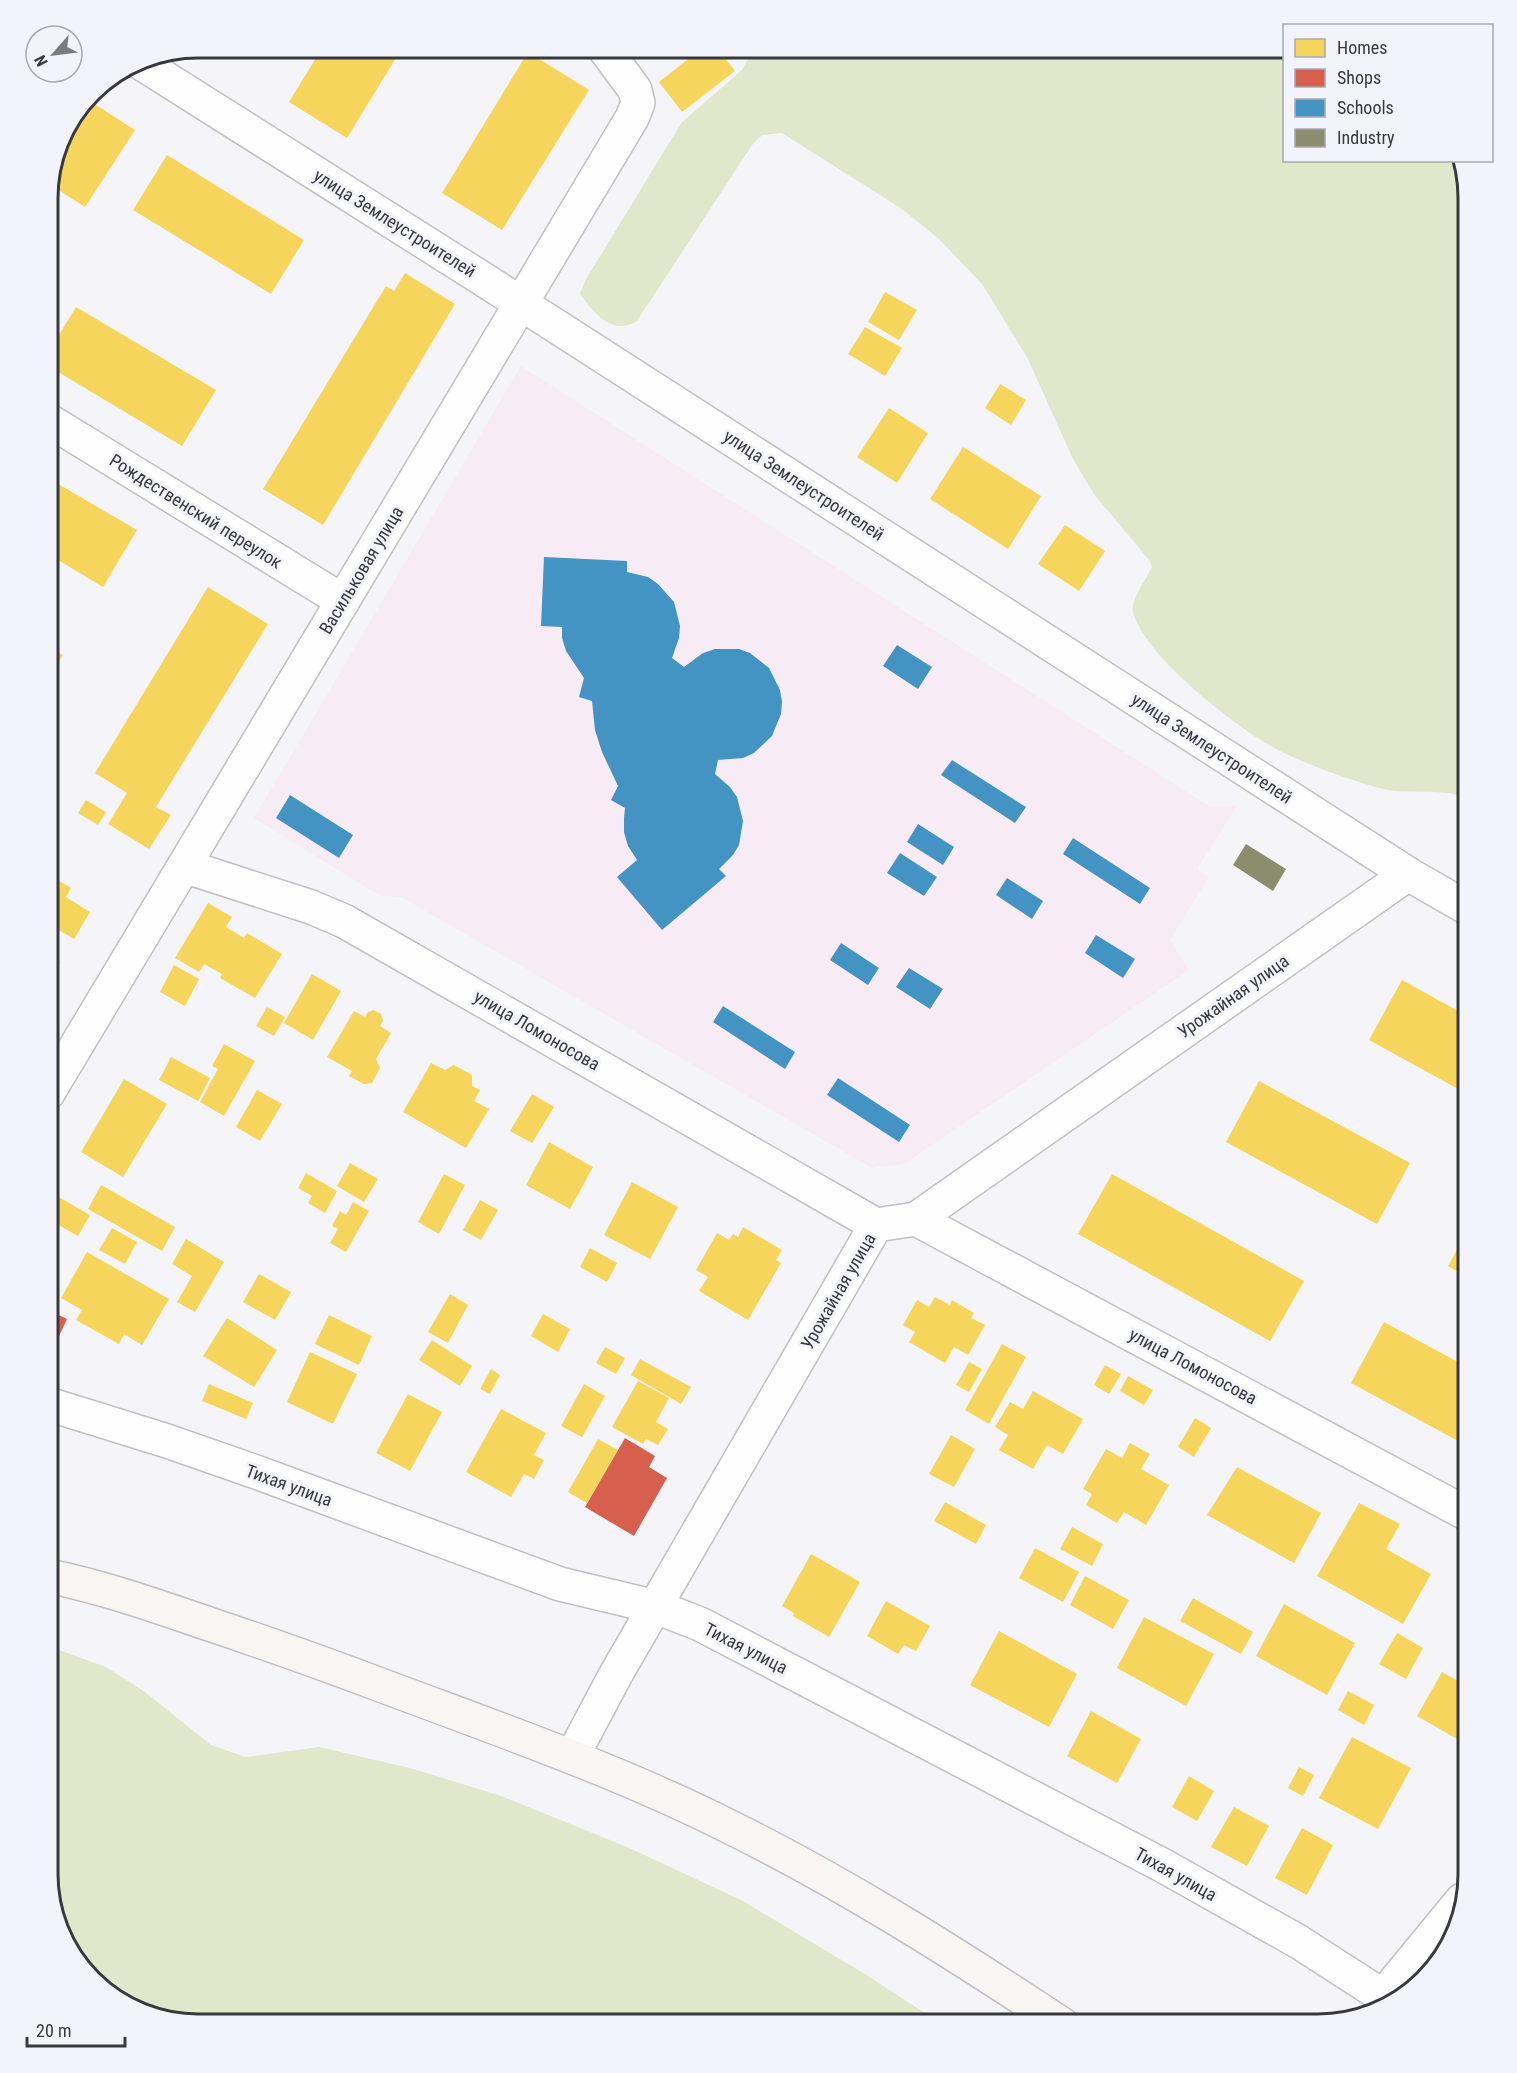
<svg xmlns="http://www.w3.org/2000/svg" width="1517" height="2073" viewBox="0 0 1517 2073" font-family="'Roboto Condensed',sans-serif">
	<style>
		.education { fill: #f7ebf5 }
		.green { fill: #e0e7cb }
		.homes { fill: #f6d55c }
		.shops { fill: #d6604d }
		.schools { fill: #4393c3 }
		.industry { fill: #8c8c6e }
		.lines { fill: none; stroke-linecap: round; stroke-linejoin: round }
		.street-casing { stroke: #c0c0c3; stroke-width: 36 }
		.secondary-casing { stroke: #c0c0c3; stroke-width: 36 }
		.street { stroke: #fefefe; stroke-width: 33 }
		.secondary { stroke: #f8f5f3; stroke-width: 33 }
		.labels { text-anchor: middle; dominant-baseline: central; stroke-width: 6; stroke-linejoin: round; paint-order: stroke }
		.street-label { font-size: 18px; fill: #38393c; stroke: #f3f4fb }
		.rim { fill: none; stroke: #38393c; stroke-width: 3 }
	</style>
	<rect width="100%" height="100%" fill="#f5f5f9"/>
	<!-- education -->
	<polygon class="education" points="521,366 1209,806 1237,806 1197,869 1209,877 1170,940 1189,970 904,1164 872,1168 401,897 380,896 254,818"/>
	<!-- green -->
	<g class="green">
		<path d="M751,48H1284V160L1459,161L1469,199V798C1440,787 1409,796 1379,788C1346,779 1311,766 1280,751C1241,732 1143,655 1133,612C1130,601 1147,578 1152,567L1150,561L1093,493L1072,457L1027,357L982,284L939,239L902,209L782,133L762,135L752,145L637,321C613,336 593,314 580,293L586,279L682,122L742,70L751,53Z"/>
		<polygon points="48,1646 106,1667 145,1692 211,1745 246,1757 319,1747 414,1769 501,1796 627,1847 741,1900 865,1974 943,2025 189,2025 123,2005 68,1950 48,1874"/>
	</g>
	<!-- homes -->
	<g class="homes">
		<polygon points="322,48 402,48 347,138 289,102"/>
		<polygon points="702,48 717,48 735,71 682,112 659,82"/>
		<polygon points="528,52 589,90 502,230 442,193"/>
		<polygon points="93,103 135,130 85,207 49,184 56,160"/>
		<polygon points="167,155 304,240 271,294 133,210"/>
		<polygon points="405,273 455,304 323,525 263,489 386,286 394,291"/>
		<polygon points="885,292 917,310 899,340 868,322"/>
		<polygon points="76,307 216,390 182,446 48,366 48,353"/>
		<polygon points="865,327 902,348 885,376 848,354"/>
		<polygon points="1000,384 1026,400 1011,425 985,408"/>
		<polygon points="889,408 928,433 897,483 857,457"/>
		<polygon points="963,447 1041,496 1008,549 930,499"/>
		<polygon points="48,478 137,530 103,587 48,554"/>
		<polygon points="1065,525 1105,551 1079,591 1038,564"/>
		<polygon points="208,587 268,624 156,807 171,815 149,849 108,824 127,793 95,773"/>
		<polygon points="48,647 63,655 48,680"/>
		<polygon points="86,800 106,812 98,825 78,813"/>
		<polygon points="48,874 71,888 66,897 90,912 74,939 48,924"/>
		<polygon points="208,903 232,917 226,927 244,938 247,933 282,954 255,998 220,978 222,974 204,964 199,972 175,958"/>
		<polygon points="48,954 60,962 48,982"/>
		<polygon points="174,965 199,979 185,1006 160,992"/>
		<polygon points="312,974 341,991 313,1040 284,1023"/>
		<polygon points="1402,980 1469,1017 1469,1095 1369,1040"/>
		<polygon points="267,1007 285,1017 274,1036 256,1026"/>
		<polygon points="374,1010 381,1014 383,1021 380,1026 391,1033 376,1059 380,1068 372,1083 364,1084 349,1076 352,1071 327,1057 354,1011 365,1017 368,1012"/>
		<polygon points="224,1044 255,1061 224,1116 200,1102 218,1069 212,1066"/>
		<polygon points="171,1057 210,1078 198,1101 159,1080"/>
		<polygon points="431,1063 445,1070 454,1065 472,1075 472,1086 480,1090 474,1101 489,1109 466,1148 403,1112"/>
		<polygon points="124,1079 167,1104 123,1177 81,1152"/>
		<polygon points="1259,1081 1410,1163 1377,1224 1226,1142"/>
		<polygon points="257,1090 282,1104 260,1141 236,1127"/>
		<polygon points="532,1094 554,1107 532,1143 510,1131"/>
		<polygon points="549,1142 593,1167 570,1209 526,1185"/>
		<polygon points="350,1163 378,1179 364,1202 337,1186"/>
		<polygon points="306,1173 337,1191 325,1213 308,1203 312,1196 298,1188"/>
		<polygon points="444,1174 465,1185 439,1234 418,1222"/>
		<polygon points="1112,1174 1304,1281 1270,1341 1078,1234"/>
		<polygon points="632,1182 678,1207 650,1259 604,1235"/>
		<polygon points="101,1185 175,1227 162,1251 88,1209"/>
		<polygon points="48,1191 90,1215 78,1236 48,1219"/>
		<polygon points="480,1200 498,1210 481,1240 463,1230"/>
		<polygon points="353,1202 369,1211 346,1252 330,1243 338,1229 332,1226 340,1211 346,1215"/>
		<polygon points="743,1227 782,1250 776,1260 781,1263 748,1320 699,1291 708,1277 696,1270 717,1233 729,1240 733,1234 738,1237"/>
		<polygon points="112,1228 137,1242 125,1264 99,1250"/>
		<polygon points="1469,1228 1469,1278 1448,1266"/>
		<polygon points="186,1239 224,1262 195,1312 177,1302 192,1276 172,1264"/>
		<polygon points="590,1248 617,1263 607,1282 580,1267"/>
		<polygon points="87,1252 169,1299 142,1345 124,1334 119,1344 76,1320 82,1310 61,1298"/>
		<polygon points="259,1274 291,1292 275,1320 243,1302"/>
		<polygon points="450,1294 468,1305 448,1343 428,1332"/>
		<polygon points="935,1297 950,1305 952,1300 974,1313 971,1318 985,1325 968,1355 954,1347 945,1363 909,1342 915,1332 903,1325 917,1300 929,1307"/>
		<polygon points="543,1314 570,1329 558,1352 531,1336"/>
		<polygon points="329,1315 372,1336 359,1365 315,1344"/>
		<polygon points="227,1318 277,1350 254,1387 203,1356"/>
		<polygon points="1384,1322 1469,1368 1469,1447 1351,1383"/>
		<polygon points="432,1340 472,1366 460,1386 419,1360"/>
		<polygon points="1002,1344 1026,1357 989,1424 965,1410"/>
		<polygon points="605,1347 625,1358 616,1374 596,1363"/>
		<polygon points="310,1352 357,1374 333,1424 287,1402"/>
		<polygon points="640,1359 691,1387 681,1404 631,1375"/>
		<polygon points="969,1362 982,1369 969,1392 956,1385"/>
		<polygon points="1105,1365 1121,1374 1109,1394 1094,1385"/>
		<polygon points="491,1369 500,1375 490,1394 480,1389"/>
		<polygon points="1128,1376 1153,1390 1144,1405 1120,1391"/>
		<polygon points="638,1381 669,1398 656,1422 668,1429 658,1445 646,1439 643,1444 612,1427"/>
		<polygon points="209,1384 253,1403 246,1419 202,1401"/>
		<polygon points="584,1384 605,1396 582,1437 561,1426"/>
		<polygon points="1033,1391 1083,1419 1063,1454 1047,1445 1033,1469 999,1450 1008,1435 995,1427 1010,1402 1023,1409"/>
		<polygon points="408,1394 442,1412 410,1471 376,1453"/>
		<polygon points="501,1409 546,1433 534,1455 544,1460 534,1479 524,1474 511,1497 466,1472"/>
		<polygon points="1195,1418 1211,1428 1194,1457 1178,1447"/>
		<polygon points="951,1435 975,1449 954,1487 929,1474"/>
		<polygon points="598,1439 618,1450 587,1503 568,1492"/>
		<polygon points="1130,1443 1150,1454 1141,1469 1169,1485 1146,1525 1124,1512 1117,1523 1086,1505 1092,1494 1083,1489 1106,1449 1122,1458"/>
		<polygon points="1237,1467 1321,1513 1294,1563 1207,1515"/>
		<polygon points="945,1502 986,1525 976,1544 934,1521"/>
		<polygon points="1359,1503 1400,1524 1386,1549 1431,1574 1403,1624 1317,1576"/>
		<polygon points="1072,1527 1103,1544 1092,1566 1060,1549"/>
		<polygon points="1035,1548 1079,1572 1063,1602 1019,1578"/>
		<polygon points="811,1554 860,1582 829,1637 793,1616 794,1613 782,1606"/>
		<polygon points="1085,1576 1129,1600 1113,1629 1070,1605"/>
		<polygon points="1193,1598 1253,1632 1241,1654 1180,1621"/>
		<polygon points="886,1601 930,1626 916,1651 904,1645 898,1654 867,1636"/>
		<polygon points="1284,1604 1355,1643 1327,1695 1256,1656"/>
		<polygon points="1144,1617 1214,1654 1186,1706 1117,1668"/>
		<polygon points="999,1631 1077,1674 1049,1727 970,1685"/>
		<polygon points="1397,1633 1423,1648 1406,1679 1379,1664"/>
		<polygon points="1442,1672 1469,1687 1469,1746 1417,1716"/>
		<polygon points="1348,1691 1374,1705 1364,1725 1338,1710"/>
		<polygon points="1091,1711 1141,1739 1117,1783 1067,1756"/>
		<polygon points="1352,1737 1411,1768 1378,1829 1319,1798"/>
		<polygon points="1299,1767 1314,1775 1303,1796 1288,1788"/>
		<polygon points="1189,1776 1214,1791 1197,1821 1172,1807"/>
		<polygon points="1234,1807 1269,1826 1247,1866 1211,1847"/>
		<polygon points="1302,1828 1333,1845 1307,1895 1275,1878"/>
	</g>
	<!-- shops -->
	<g class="shops">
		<polygon points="48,1310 67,1319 54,1347 48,1344"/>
		<polygon points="625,1438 655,1456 649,1467 667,1478 634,1536 585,1507"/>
	</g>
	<!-- schools -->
	<g class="schools">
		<polygon points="544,557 627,561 627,572 648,577 658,584 674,602 680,626 679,638 672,658 684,667 703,653 715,649 739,649 750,653 769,668 780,690 782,702 781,714 772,736 754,753 743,758 718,760 715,774 730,787 737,797 743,821 739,845 733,855 719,869 726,876 662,930 617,877 637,860 628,846 624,832 624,818 625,808 611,800 618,786 602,752 595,730 592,701 579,697 584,678 566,651 562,638 562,627 541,626"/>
		<polygon points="897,645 932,667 918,689 883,666"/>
		<polygon points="952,760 1026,807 1015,823 941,775"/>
		<polygon points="290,795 353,835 339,858 276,818"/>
		<polygon points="918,824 954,847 943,865 907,842"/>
		<polygon points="1073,838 1150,888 1140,904 1063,854"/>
		<polygon points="900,853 937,877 924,896 887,873"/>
		<polygon points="1007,878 1043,901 1032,919 996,895"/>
		<polygon points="1096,935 1135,959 1123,978 1085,953"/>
		<polygon points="841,943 879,968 868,985 830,960"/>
		<polygon points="909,968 943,989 930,1009 896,987"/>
		<polygon points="723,1006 795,1052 785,1069 713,1022"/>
		<polygon points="838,1078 910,1125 899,1142 827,1095"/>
	</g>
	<!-- industry -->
	<polygon class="industry" points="1246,844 1286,869 1273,891 1233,865"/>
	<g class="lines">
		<!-- street casing -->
		<g class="street-casing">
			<g id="street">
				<polyline points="138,61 486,281 1408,874 1469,909"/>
				<polyline points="48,420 343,601"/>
				<polyline points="184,866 311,907 344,921 876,1225"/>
				<polyline points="48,1093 632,118 638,103 635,90 604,48"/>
				<polyline points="916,1219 1469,1515"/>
				<polyline points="48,1404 167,1441 256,1472 560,1584 656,1607 700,1624 1162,1865 1299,1942 1395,2004"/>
				<polyline points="572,1757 616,1674 876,1225 916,1219 1408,874"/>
				<polyline points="1383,1996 1462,1900"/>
			</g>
		</g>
		<!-- secondary casing -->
		<g class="secondary-casing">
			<path id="secondary" d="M48,1576C103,1587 156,1606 209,1624C266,1643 322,1663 378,1684C495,1728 614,1769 726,1825C844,1883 954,1953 1063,2025"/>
		</g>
		<!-- street -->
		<use href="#street" class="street"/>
		<!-- secondary -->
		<use href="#secondary" class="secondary"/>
	</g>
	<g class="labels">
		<!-- street labels -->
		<g class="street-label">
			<text transform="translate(395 223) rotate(32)">улица Землеустроителей</text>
			<text transform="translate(804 485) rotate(33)">улица Землеустроителей</text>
			<text transform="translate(196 511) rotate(32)">Рождественский переулок</text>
			<text transform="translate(361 570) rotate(-59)">Васильковая улица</text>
			<text transform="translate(1212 748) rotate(33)">улица Землеустроителей</text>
			<text transform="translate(1233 996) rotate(-35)">Урожайная улица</text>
			<text transform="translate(537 1030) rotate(30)">улица Ломоносова</text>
			<text transform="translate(838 1291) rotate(-60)">Урожайная улица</text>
			<text transform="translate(1193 1366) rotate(28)">улица Ломоносова</text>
			<text transform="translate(289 1485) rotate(20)">Тихая улица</text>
			<text transform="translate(746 1648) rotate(27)">Тихая улица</text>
			<text transform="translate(1176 1874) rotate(29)">Тихая улица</text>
		</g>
	</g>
	<!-- crop -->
	<path d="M0 0H1517V2073H0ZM198 58H1318A140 140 0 0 1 1458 198V1874A140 140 0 0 1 1318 2014H198A140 140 0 0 1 58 1874V198A140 140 0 0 1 198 58Z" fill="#f3f4fb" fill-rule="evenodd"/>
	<path class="rim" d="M198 58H1318A140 140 0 0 1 1458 198V1874A140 140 0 0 1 1318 2014H198A140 140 0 0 1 58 1874V198A140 140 0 0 1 198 58Z"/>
	<!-- legend -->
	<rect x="1283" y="24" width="210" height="138" fill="#f3f4fb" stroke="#a8a9af" stroke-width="1.5"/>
	<rect x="1295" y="39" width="30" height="18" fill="#f6d55c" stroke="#a8a9af" stroke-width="1.5"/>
	<text x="1337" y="54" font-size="18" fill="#38393c">Homes</text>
	<rect x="1295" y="69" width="30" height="18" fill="#d6604d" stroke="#a8a9af" stroke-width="1.5"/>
	<text x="1337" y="84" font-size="18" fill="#38393c">Shops</text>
	<rect x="1295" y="99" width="30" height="18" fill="#4393c3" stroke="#a8a9af" stroke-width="1.5"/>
	<text x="1337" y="114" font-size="18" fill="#38393c">Schools</text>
	<rect x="1295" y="129" width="30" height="18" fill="#8c8c6e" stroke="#a8a9af" stroke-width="1.5"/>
	<text x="1337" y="144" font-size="18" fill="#38393c">Industry</text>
	<!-- north arrow -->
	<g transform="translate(54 54) rotate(242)"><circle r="28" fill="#f3f4fb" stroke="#a8a9af" stroke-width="1.5"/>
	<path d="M0-4.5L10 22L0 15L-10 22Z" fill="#7a7b7e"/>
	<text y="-9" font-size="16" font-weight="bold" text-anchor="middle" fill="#38393c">N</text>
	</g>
	<!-- scale -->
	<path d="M27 2037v9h98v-9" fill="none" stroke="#38393c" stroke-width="3"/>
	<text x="36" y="2037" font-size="18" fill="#38393c" stroke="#f3f4fb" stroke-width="4.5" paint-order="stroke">20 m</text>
</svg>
